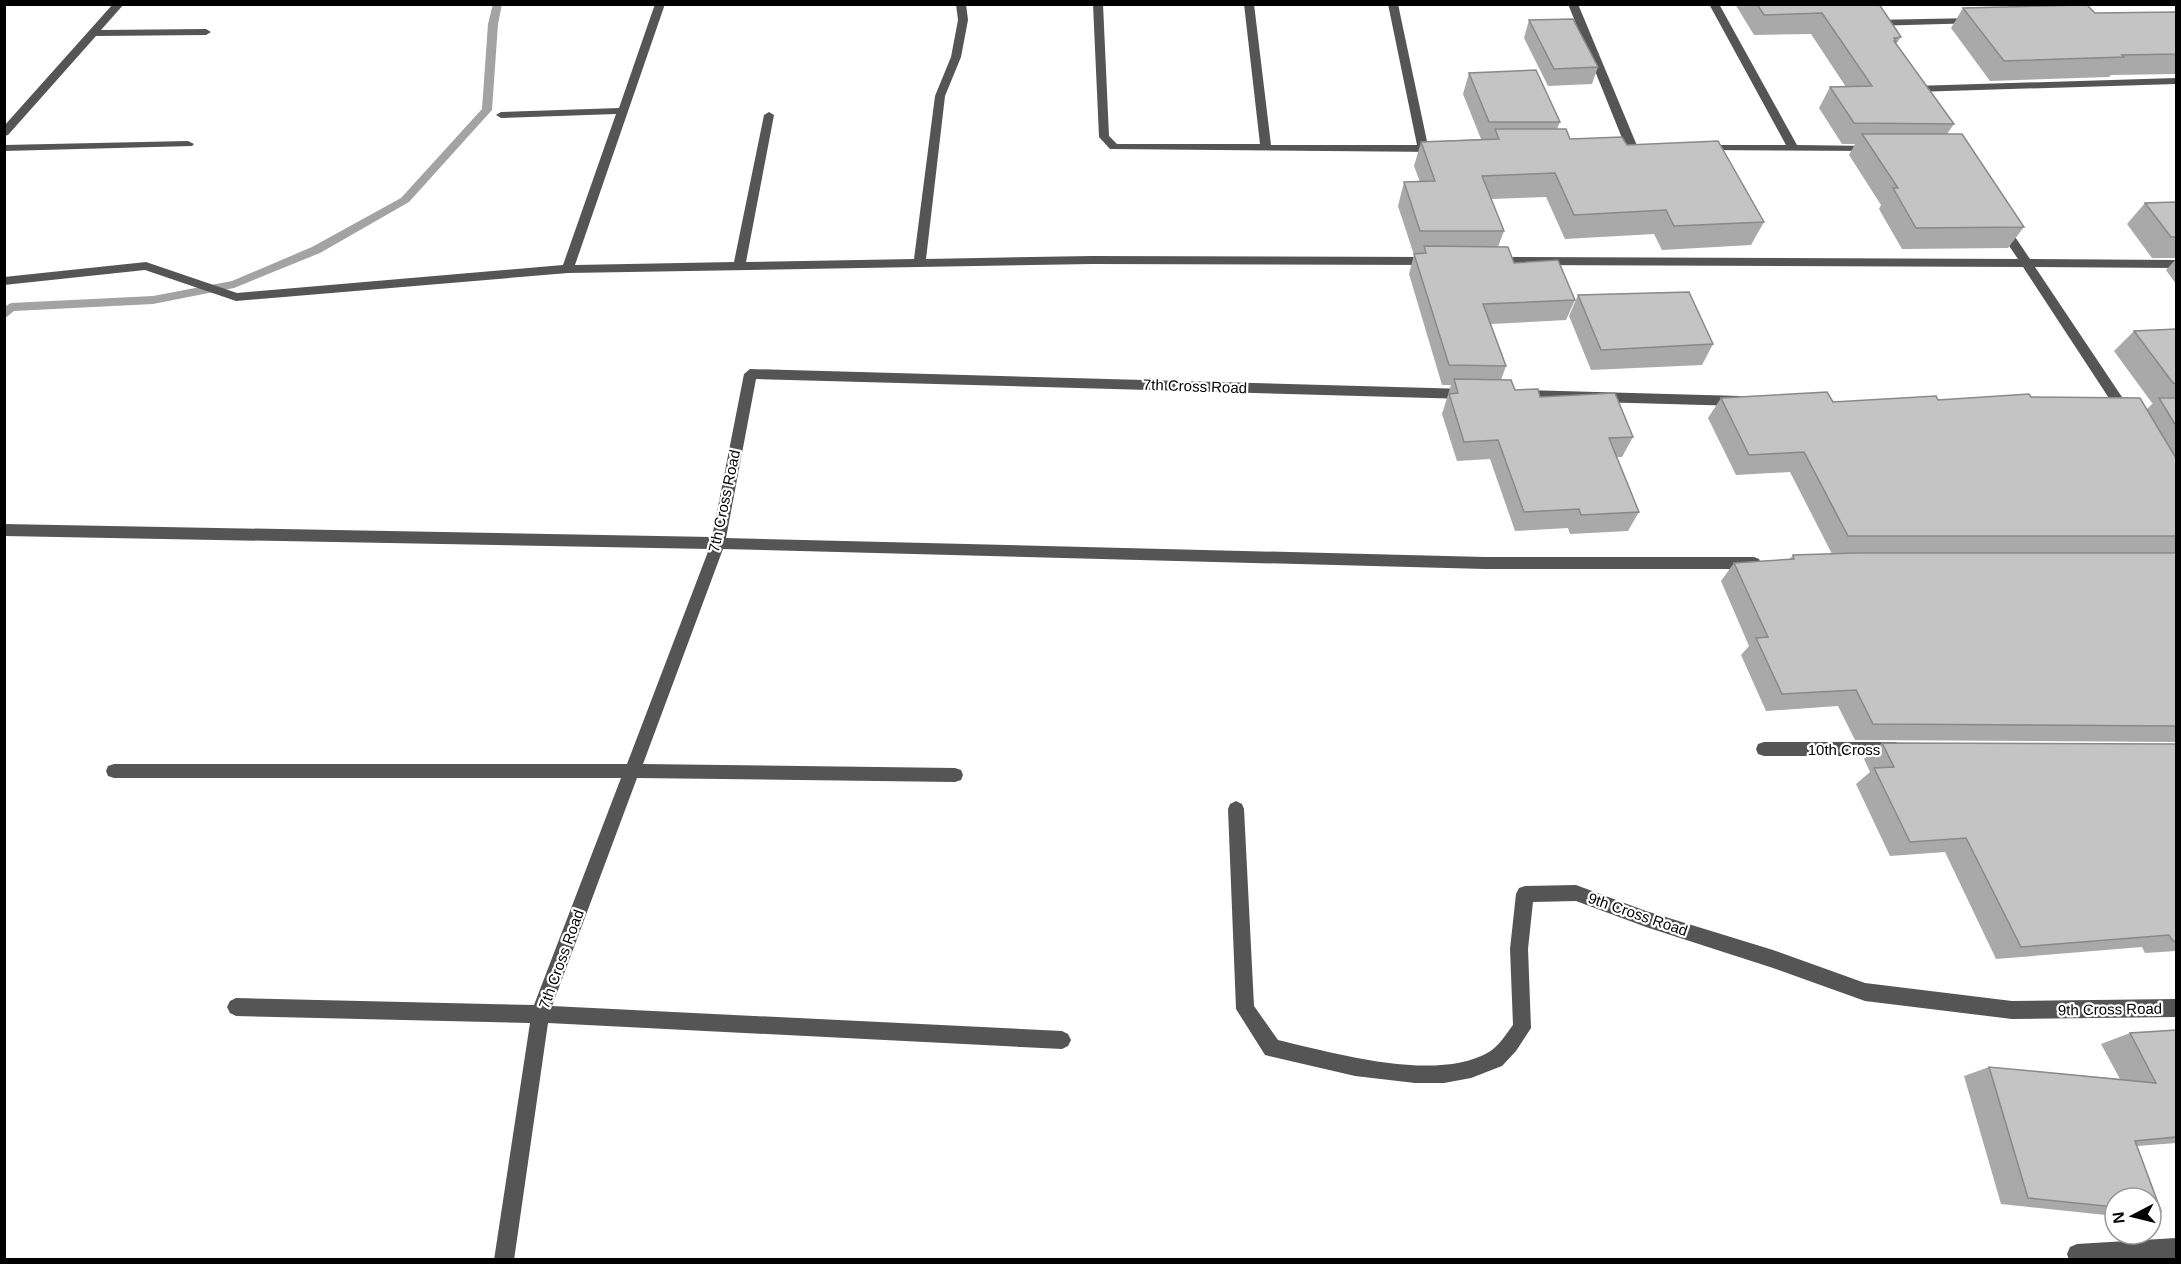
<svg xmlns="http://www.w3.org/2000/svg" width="2181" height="1264" viewBox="0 0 2181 1264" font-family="Helvetica,sans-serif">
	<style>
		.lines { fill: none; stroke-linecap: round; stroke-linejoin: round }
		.stream { fill: #a3a3a3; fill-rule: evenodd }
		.minor { fill: #555; fill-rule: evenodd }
		.wall { fill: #a9a9a9 }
		.building { fill: #c4c4c4; stroke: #898989; stroke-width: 1.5 }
		.labels { text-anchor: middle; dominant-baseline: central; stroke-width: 4.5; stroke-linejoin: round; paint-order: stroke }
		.street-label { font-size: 15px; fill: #000; stroke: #fff }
	</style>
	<rect width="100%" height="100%" fill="#fff"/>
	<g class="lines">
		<!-- stream -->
		<polygon class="stream" points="493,4 502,4 498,24 492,110 409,202 320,253 234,288 153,304 14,311 4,319 4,307 11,303 153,296 232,281 312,247 401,198 482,109 488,24"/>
		<!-- minor -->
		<g class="minor">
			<polygon points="113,4 124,4 101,30 206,29 211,32 206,35 96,36 8,135 4,136 4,126"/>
			<polygon points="655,4 665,4 575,265 734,262 764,115 769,112 774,115 746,262 914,259 935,96 951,57 958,20 956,4 966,4 968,20 961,57 945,96 926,259 1092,256 1433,257 1439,261 1433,265 1092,264 568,273 236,301 145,270 4,285 4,277 146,262 237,293 563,265 616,114 501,118 496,115 501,112 619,108"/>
			<polygon points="1093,4 1103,4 1109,136 1117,144 1260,144 1244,4 1254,4 1271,145 1417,145 1388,4 1398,4 1428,146 1439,146 1445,149 1439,152 1110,149 1099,137"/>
			<polygon points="1568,4 1578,4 1638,148 1636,150 1628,150 1626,148"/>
			<polygon points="1709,4 1719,4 1797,145 1871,146 1875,147 1875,151 1699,150 1699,146 1703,145 1786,145"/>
			<polygon points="1976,18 1980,19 1980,23 1871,26 1866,23 1871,20"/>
			<polygon points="2176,78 2176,84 1914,92 1909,89 1914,86"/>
			<polygon points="188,141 194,144 192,146 4,151 4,145"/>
			<polygon points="2001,221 2005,222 2030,259 2176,260 2176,268 2035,267 2132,412 2134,415 2132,418 2122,418 2023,267 1496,265 1490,261 1496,257 2018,259 1995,225"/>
			<polygon points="750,369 1467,389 1474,394 1467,399 756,379 726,538 1485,557 1754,557 1759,559 1761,563 1759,567 1754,569 1485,569 723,549 643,764 955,768 961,770 963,775 961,780 955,782 637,778 552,1006 1062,1031 1068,1034 1071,1040 1068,1046 1062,1049 548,1023 514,1260 494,1260 530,1023 236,1016 230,1013 227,1007 230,1001 236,998 534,1005 621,778 114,778 108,776 106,771 108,766 114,764 627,764 709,549 4,536 4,524 712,537 744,374"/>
			<polygon points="1521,390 1740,396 1747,401 1740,406 1521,400 1514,395"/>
			<polygon points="1764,742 1895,742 1901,744 1903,749 1901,754 1895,756 1764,756 1758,754 1756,749 1758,744"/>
			<path d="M1236,801L1242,804L1244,809L1254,1006L1278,1040C1334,1053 1436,1083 1489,1052C1499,1046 1506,1034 1513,1025L1510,949L1516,894L1519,888L1525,886L1576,885L1646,911L1773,950L1865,983L2012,1001L2176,999V1017L2012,1019L1865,1001L1773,968L1646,927L1576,901L1533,902L1528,949L1531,1028L1516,1051L1502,1066L1471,1078L1444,1083H1415L1355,1076L1265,1055L1236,1009L1228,809L1230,804Z"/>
			<polygon points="2176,1238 2176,1258 2069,1260 2067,1254 2070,1247 2077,1244"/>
		</g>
	</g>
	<!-- wall -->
	<g class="wall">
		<polygon points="1735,4 1878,4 1901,37 1896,44 1954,124 1947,134 2024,227 2008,248 1902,249 1879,209 1881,205 1849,155 1855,144 1842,144 1819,108 1830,87 1846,87 1811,34 1754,35"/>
		<polygon points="1963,8 2095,13 2176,12 2176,74 2111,75 2109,77 1990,81 1951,28"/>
		<polygon points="1529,20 1598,67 1592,84 1548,86 1524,38"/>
		<polygon points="1469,73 1560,122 1557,129 1570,139 1627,145 1764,222 1751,245 1662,250 1654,234 1565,239 1546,197 1491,199 1504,231 1498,247 1514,263 1575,300 1566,320 1491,324 1506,366 1501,380 1515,390 1540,397 1633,437 1622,457 1616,457 1639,512 1628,531 1570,534 1568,528 1515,531 1490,459 1457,461 1442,414 1451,385 1442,385 1409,274 1414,255 1398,206 1404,182 1420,182 1414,166 1421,142 1481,139 1463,94"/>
		<polygon points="2176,202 2176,258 2152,258 2127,224 2145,203"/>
		<polygon points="2176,259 2176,284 2166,270"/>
		<polygon points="1578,295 1713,344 1702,365 1591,370 1569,316"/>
		<polygon points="2176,329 2176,551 2174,553 2176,553 2176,742 1855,740 1838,706 1766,711 1741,655 1749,646 1721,581 1734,563 1789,560 1793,555 1832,554 1790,472 1736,475 1708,418 1721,398 1833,402 2031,397 2147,409 2153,403 2152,403 2114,351 2134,331"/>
		<polygon points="1882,743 2176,744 2176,951 2145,953 2142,947 1996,959 1945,852 1890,856 1856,784 1870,772 1864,759"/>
		<polygon points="2176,1030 2176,1143 2137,1146 2161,1211 2151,1213 2151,1198 2115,1198 2115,1216 2001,1204 1964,1076 1989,1067 2120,1079 2101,1044 2130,1033"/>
	</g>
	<!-- building -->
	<g class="building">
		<polygon points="1757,4 1878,4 1881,7 1901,37 1894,38 1896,41 1894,41 1954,124 1854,123 1830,87 1872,86 1822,13 1764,15"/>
		<polygon points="2087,5 2095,13 2176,12 2176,54 2122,55 2124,57 2004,61 1963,8"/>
		<polygon points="1573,19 1598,67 1554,69 1529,20"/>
		<polygon points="1536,70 1560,122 1489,122 1469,73"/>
		<polygon points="1495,129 1566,129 1570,139 1622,137 1627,145 1718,141 1764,222 1674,226 1666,210 1574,215 1555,173 1482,176 1504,231 1420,231 1404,182 1435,181 1421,142 1499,139"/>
		<polygon points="1862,134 1962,134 2024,227 1916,228 1893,188 1898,188"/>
		<polygon points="2176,202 2176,237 2171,237 2145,203"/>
		<polygon points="1424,246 1508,247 1514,263 1558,260 1575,300 1483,304 1506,366 1449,365 1414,254 1426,253"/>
		<polygon points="1689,292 1713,344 1601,350 1578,295"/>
		<polygon points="2176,329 2176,384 2173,383 2134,331"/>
		<polygon points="1454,379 1511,380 1515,390 1538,389 1540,397 1615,393 1633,437 1609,438 1639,512 1581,515 1579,509 1524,512 1498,440 1464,442 1449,394 1458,393"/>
		<polygon points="1827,392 1833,402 1936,396 1938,400 2029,394 2031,397 2140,398 2176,458 2176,536 1848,536 1804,452 1749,455 1721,398"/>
		<polygon points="2159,398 2176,398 2176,426"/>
		<polygon points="1857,553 2176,553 2176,726 1873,724 1856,690 1782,694 1756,638 1768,637 1734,563 1794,559 1793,555"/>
		<polygon points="1882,743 2176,744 2176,941 2173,941 2169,935 2021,947 1966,838 1910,842 1874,768 1894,767"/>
		<polygon points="2176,1030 2176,1137 2135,1141 2161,1211 2151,1210 2151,1198 2115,1198 2115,1207 2028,1198 1989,1067 2156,1083 2130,1033"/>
	</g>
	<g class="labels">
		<!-- street labels -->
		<g class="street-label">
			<text transform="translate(1195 386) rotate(2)">7th Cross Road</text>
			<text transform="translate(724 501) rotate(-78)">7th Cross Road</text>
			<text x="1844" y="749">10th Cross</text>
			<text transform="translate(1638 914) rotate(19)">9th Cross Road</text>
			<text transform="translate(561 959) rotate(-70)">7th Cross Road</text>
			<text transform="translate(2110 1009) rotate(-1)">9th Cross Road</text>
		</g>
	</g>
	<!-- border -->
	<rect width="2181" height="1264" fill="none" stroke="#000000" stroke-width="12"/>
	<!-- north arrow -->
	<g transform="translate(2133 1216) rotate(263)"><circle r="28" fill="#ffffff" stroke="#999999" stroke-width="1.5"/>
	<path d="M0-4.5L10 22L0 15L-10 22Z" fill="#000000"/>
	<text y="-9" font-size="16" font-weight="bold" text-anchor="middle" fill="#000000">N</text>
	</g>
</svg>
